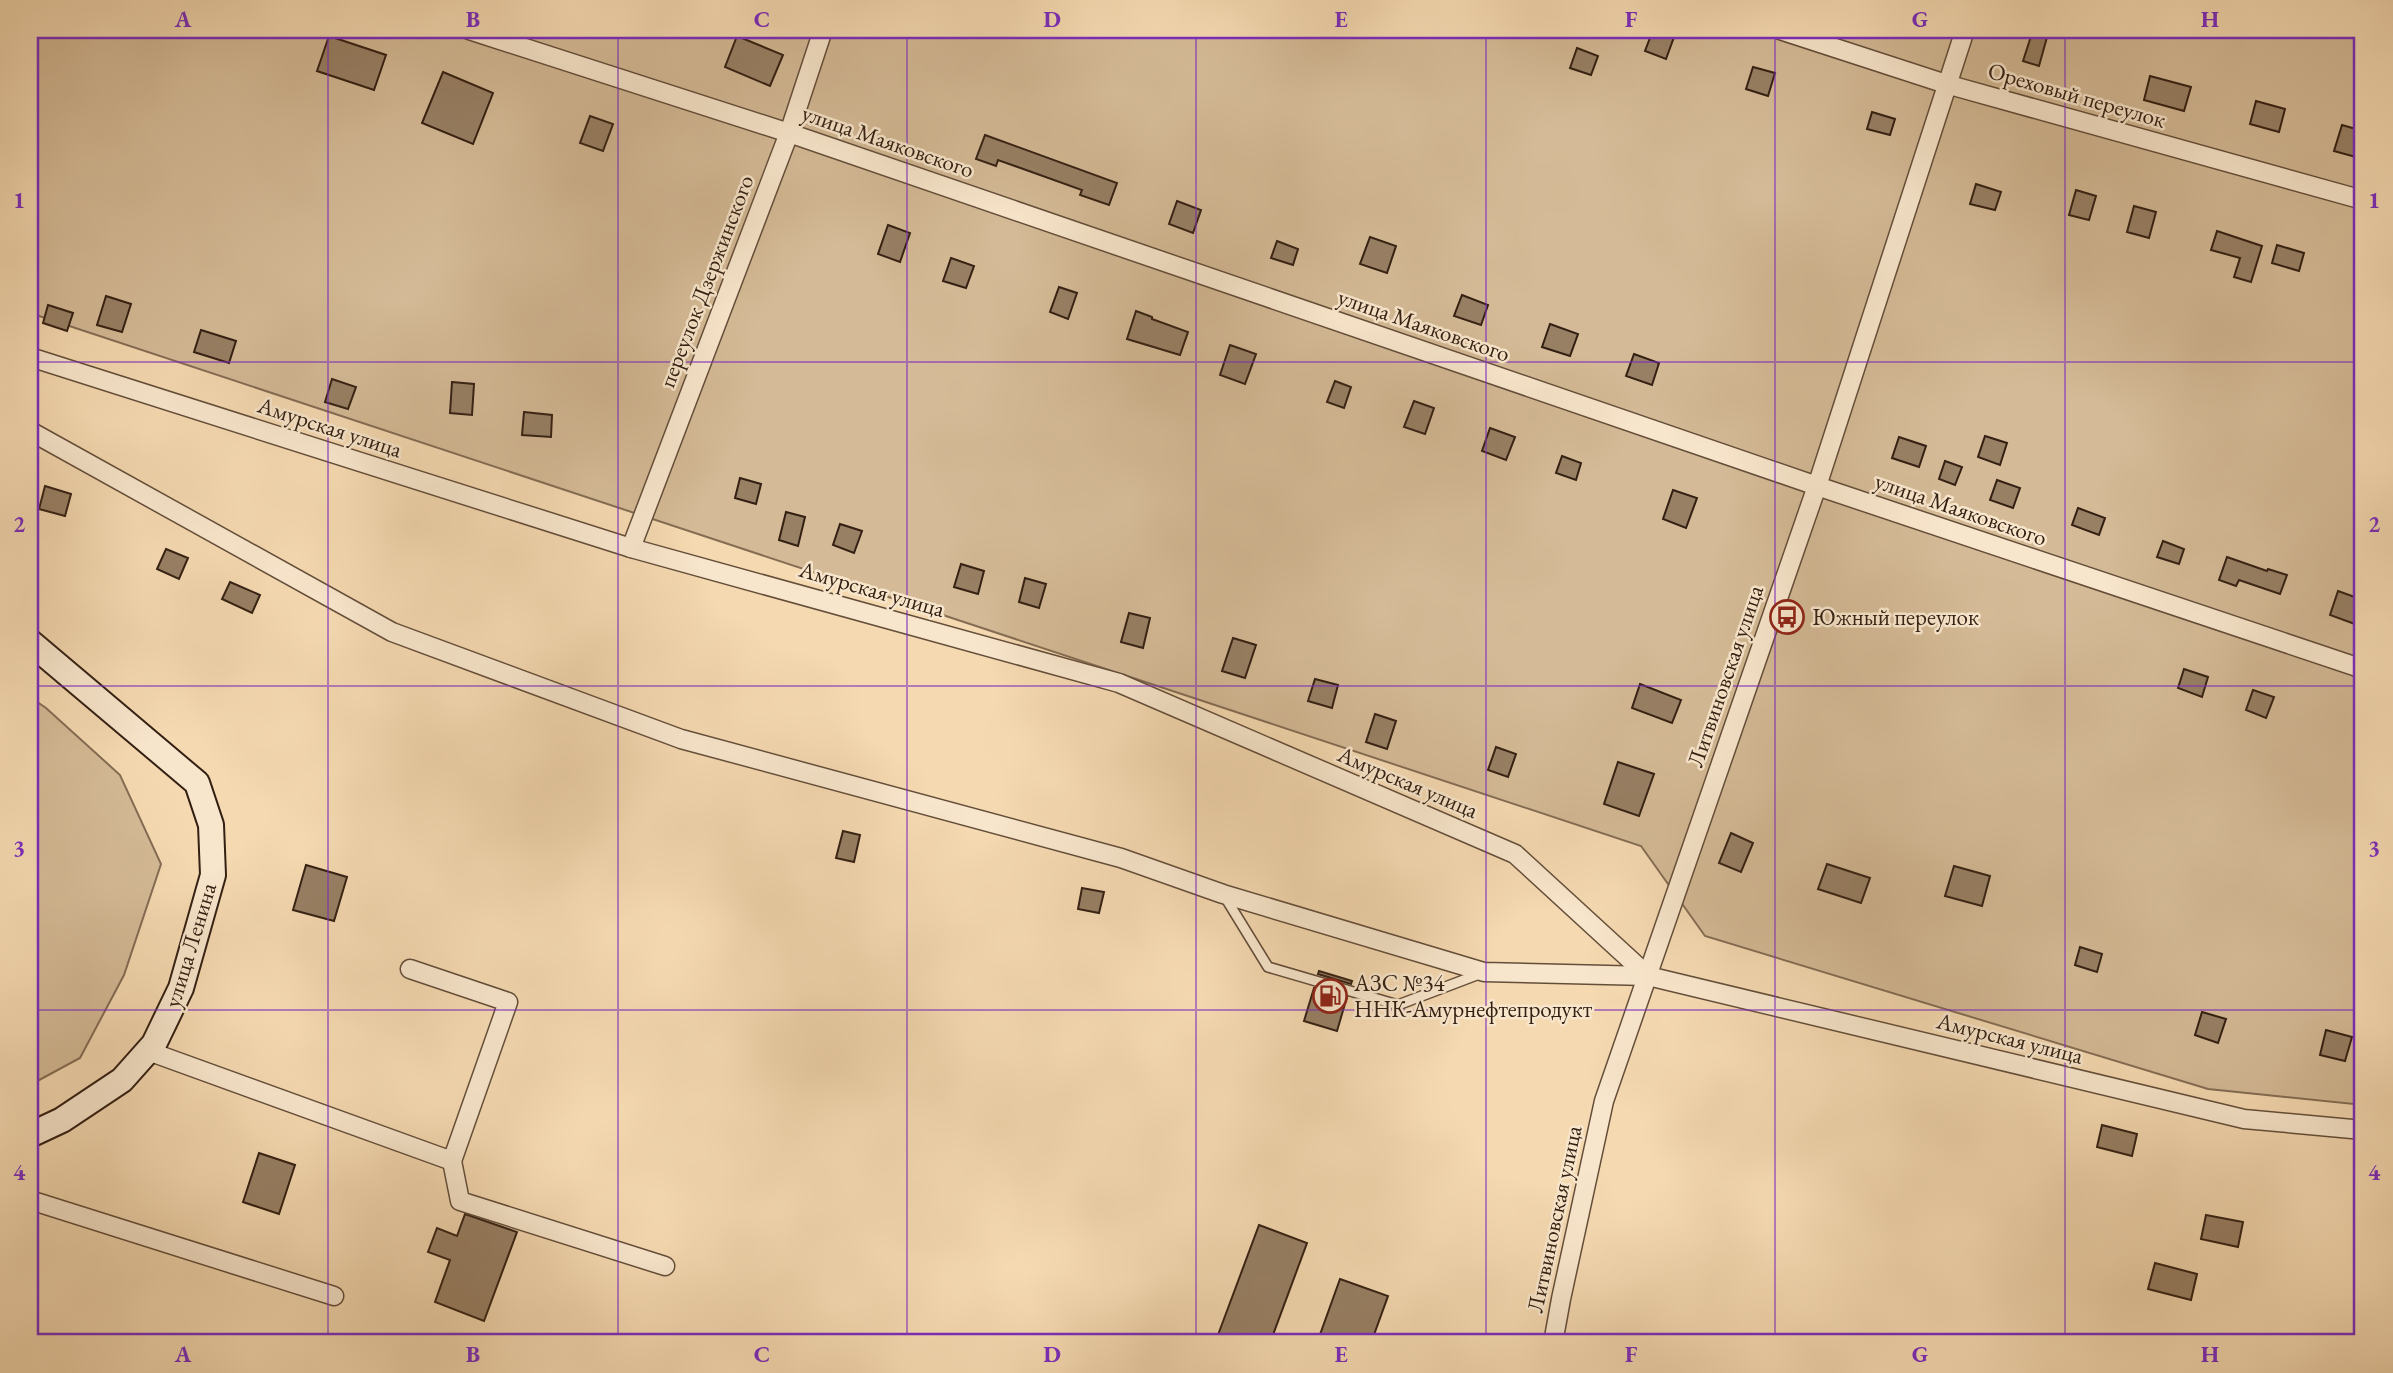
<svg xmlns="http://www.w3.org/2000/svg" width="2393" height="1373" viewBox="0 0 2393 1373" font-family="'EB Garamond',serif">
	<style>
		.green { fill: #d4ba96; stroke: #846d54; stroke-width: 2 }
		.building { fill: #988065; stroke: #342013; stroke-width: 2 }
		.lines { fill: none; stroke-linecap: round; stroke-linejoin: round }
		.service-casing { stroke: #644e3a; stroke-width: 12 }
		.minor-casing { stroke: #644e3a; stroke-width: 21 }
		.secondary-casing { stroke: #342013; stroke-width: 28 }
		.service { stroke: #f8e6cc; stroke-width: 9 }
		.minor { stroke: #f8e6cc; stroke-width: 18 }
		.secondary { stroke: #f8e6cc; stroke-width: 24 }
		.grid { fill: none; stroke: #7b2cbf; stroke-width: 2; stroke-opacity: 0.55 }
		.labels { text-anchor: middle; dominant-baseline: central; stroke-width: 5; stroke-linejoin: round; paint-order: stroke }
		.street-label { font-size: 23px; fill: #342013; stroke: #f8e6cc }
		.poi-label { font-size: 23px; fill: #342013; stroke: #f8e6cc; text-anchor: start }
		.neatline { fill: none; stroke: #7b2cbf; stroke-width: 2.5 }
		.grid-label { font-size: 23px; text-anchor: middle; font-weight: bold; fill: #7b2cbf }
	</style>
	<rect width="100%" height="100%" fill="#f5d9b1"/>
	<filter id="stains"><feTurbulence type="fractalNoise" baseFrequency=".00286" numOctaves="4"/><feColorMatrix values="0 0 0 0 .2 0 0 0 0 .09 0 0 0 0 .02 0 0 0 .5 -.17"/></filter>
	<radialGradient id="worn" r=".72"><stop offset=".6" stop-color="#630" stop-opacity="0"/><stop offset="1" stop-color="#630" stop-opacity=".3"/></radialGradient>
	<!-- green -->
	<g class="green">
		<polygon points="30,30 2363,30 2363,1105 2208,1089 1705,936 1641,846 30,313"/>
		<polygon points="30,697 46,708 120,775 161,864 124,975 80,1058 30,1085"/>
	</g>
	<!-- building -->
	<g class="building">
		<polygon points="1653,30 1674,37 1666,59 1645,51"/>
		<polygon points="2033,30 2049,30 2039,66 2023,61"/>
		<polygon points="329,36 386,55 374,90 317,71"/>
		<polygon points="737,36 783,55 770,86 725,67"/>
		<polygon points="1577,48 1598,56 1591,75 1570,68"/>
		<polygon points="1753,67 1775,73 1768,96 1746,89"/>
		<polygon points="443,72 493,93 473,144 422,123"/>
		<polygon points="2150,76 2191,87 2184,111 2144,100"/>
		<polygon points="2256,101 2285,109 2279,132 2250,124"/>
		<polygon points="1872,112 1895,119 1890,135 1867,129"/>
		<polygon points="590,116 613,124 603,151 580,143"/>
		<polygon points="2342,125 2363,131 2363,159 2334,151"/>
		<polygon points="985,135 1117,183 1109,205 1080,195 1082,190 998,160 996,166 976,159"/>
		<polygon points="1976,184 2001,192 1995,210 1970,204"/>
		<polygon points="2076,190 2096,196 2089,220 2069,215"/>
		<polygon points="1177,201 1201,210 1193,233 1169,224"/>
		<polygon points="2134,206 2156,212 2149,238 2127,232"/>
		<polygon points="888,225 910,233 900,262 878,254"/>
		<polygon points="2217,231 2262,246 2251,282 2234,277 2240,258 2211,250"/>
		<polygon points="1370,237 1396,246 1387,273 1360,264"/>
		<polygon points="1277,241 1298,249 1293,265 1271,258"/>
		<polygon points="2277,245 2304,253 2299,271 2272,263"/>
		<polygon points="951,258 974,266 966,288 943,281"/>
		<polygon points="1059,287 1077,293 1068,319 1050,312"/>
		<polygon points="1462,295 1488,305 1481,325 1454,316"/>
		<polygon points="106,296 131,304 122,332 97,325"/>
		<polygon points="48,305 73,313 67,331 43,323"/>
		<polygon points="1136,311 1152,317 1152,319 1188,332 1180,355 1127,339"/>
		<polygon points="1550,324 1578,334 1570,356 1542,347"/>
		<polygon points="201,330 236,341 229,363 194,352"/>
		<polygon points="1230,345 1256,354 1245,384 1220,375"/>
		<polygon points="1634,354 1659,363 1652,385 1626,376"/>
		<polygon points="332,379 356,387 348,409 325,402"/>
		<polygon points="1335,381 1351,387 1344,408 1327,402"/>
		<polygon points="452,382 474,384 472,415 450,413"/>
		<polygon points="1414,401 1434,408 1425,434 1404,427"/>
		<polygon points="524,412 552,415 551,437 522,435"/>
		<polygon points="1490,428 1515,437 1506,460 1482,451"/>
		<polygon points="1985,436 2007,443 2000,465 1978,457"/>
		<polygon points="1899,437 1926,446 1919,467 1892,458"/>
		<polygon points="1562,456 1581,463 1576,480 1556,473"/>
		<polygon points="1945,461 1962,467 1955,485 1939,479"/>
		<polygon points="740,478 761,484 756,504 735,498"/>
		<polygon points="1997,480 2020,488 2013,508 1990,500"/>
		<polygon points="45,486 71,494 65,516 39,509"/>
		<polygon points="1673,490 1697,498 1686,528 1663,519"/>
		<polygon points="2078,508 2105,518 2099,535 2072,525"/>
		<polygon points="786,512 805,517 798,546 779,540"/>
		<polygon points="840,524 862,531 854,553 833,545"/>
		<polygon points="2163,541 2184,549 2179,564 2157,557"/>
		<polygon points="166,549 188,558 179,579 157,569"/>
		<polygon points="2227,557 2267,571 2268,569 2287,575 2280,594 2239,580 2236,586 2219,580"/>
		<polygon points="961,564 984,571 978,594 954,587"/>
		<polygon points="1025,578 1046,584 1039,608 1019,602"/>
		<polygon points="230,582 260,595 252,613 222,599"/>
		<polygon points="2338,591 2363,600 2363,627 2330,615"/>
		<polygon points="1129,613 1150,618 1143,648 1121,642"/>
		<polygon points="1233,638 1256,645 1245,678 1222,671"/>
		<polygon points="2184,669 2208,677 2202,697 2178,688"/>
		<polygon points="1315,679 1338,685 1332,708 1308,701"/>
		<polygon points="1640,684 1681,700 1672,723 1632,708"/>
		<polygon points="2253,690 2274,697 2266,718 2246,710"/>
		<polygon points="1375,714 1396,721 1387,749 1366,742"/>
		<polygon points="1496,747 1516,754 1508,777 1488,770"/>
		<polygon points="1618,762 1654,774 1639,816 1604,804"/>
		<polygon points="843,831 860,835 854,862 836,858"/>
		<polygon points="1731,833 1753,843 1741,872 1719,863"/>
		<polygon points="1827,864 1870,878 1861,903 1818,889"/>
		<polygon points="306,865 347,877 334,921 293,910"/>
		<polygon points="1954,866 1990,876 1982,906 1945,896"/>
		<polygon points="1082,888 1104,892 1099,913 1078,909"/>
		<polygon points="2080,947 2102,954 2097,972 2075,965"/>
		<polygon points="1319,971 1352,981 1351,984 1318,974"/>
		<polygon points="1314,988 1347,997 1337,1031 1304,1021"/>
		<polygon points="2202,1012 2226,1019 2218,1043 2195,1035"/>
		<polygon points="2326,1030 2352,1037 2345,1061 2320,1055"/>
		<polygon points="2102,1125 2137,1134 2132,1156 2097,1147"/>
		<polygon points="259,1153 295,1165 279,1214 243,1202"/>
		<polygon points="465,1214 517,1232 484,1321 435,1302 450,1260 428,1252 437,1228 457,1236"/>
		<polygon points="2206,1215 2243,1222 2238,1247 2201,1239"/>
		<polygon points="1259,1225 1307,1243 1270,1343 1215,1343"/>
		<polygon points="2155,1263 2197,1274 2191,1300 2148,1289"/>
		<polygon points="1340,1279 1388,1296 1371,1343 1317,1343"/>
	</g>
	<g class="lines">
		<!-- service casing -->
		<g class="service-casing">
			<polyline id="service" points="1225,897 1268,967 1398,1005 1482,973"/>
		</g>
		<!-- minor casing -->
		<g class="minor-casing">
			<g id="minor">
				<polyline points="469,30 789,133 1817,486 2363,669"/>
				<polyline points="1780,30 1946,84 2363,200"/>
				<polyline points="30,357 631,548 1119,683 1515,854 1648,976"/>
				<polyline points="30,431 392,632 681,739 1121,858 1223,894 1484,972 1648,976 2244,1119 2363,1130"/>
				<polyline points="631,548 789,133 823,30"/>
				<polyline points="148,1051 452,1161 508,1002 410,969"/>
				<polyline points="452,1161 460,1201 665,1266"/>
				<polyline points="30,1200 334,1296"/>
				<polyline points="1553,1343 1561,1299 1604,1101 1817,486 1965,30"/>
			</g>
		</g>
		<!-- secondary casing -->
		<g class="secondary-casing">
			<polyline id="secondary" points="30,642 197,783 211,825 213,875 181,988 154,1044 122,1080 62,1120 30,1135"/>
		</g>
		<!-- service -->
		<use href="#service" class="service"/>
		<!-- minor -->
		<use href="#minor" class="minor"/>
		<!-- secondary -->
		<use href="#secondary" class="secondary"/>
	</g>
	<!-- grid -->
	<path class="grid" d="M328,30V1343M618,30V1343M907,30V1343M1196,30V1343M1486,30V1343M1775,30V1343M2065,30V1343M30,362H2363M30,686H2363M30,1010H2363"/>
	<!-- icons -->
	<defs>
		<g id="bus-ring" transform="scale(1.75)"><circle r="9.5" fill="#f8e6cc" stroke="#8f2418" stroke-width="1.5"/><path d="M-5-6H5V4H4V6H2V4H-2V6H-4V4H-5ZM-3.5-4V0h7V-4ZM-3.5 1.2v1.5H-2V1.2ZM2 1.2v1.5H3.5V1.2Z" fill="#8f2418"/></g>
		<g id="fuel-ring" transform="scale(1.75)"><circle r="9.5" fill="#f8e6cc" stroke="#8f2418" stroke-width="1.5"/><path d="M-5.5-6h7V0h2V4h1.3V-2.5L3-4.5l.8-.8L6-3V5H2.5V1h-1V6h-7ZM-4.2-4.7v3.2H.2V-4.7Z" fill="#8f2418"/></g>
	</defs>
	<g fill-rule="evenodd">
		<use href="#bus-ring" x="1787" y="617"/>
		<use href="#fuel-ring" x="1330" y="996"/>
	</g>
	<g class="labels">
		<!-- street labels -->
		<g class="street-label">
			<text transform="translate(2077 95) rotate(16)">Ореховый переулок</text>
			<text transform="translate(888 141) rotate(19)">улица Маяковского</text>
			<text transform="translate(706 281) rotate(-69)">переулок Дзержинского</text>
			<text transform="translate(1424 325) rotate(19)">улица Маяковского</text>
			<text transform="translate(330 427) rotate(18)">Амурская улица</text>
			<text transform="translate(1961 509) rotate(19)">улица Маяковского</text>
			<text transform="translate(872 589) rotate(16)">Амурская улица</text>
			<text transform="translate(1725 676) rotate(-71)">Литвиновская улица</text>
			<text transform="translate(1408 782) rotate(23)">Амурская улица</text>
			<text transform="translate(190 945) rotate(-73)">улица Ленина</text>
			<text transform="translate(2010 1038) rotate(14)">Амурская улица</text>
			<text transform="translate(1554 1219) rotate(-78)">Литвиновская улица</text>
		</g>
		<!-- poi labels -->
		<g class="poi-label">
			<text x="1812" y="617">Южный переулок</text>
			<text x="1354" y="983">АЗС №34<tspan x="1354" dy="26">ННК-Амурнефтепродукт</tspan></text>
		</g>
	</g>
	<!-- margin -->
	<rect width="2393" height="1373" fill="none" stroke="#f5d9b1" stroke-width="77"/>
	<rect x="38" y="38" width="2316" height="1296" class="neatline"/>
	<g class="grid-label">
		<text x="183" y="27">A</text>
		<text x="473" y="27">B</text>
		<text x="762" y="27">C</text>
		<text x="1052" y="27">D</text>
		<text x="1341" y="27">E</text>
		<text x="1631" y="27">F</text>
		<text x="1920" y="27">G</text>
		<text x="2210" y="27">H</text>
		<text x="19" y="208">1</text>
		<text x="2374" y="208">1</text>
		<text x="19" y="532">2</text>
		<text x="2374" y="532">2</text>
		<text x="19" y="856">3</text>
		<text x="2374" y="856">3</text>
		<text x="19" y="1180">4</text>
		<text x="2374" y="1180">4</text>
		<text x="183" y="1362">A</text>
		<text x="473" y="1362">B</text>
		<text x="762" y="1362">C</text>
		<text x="1052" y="1362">D</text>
		<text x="1341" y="1362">E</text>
		<text x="1631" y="1362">F</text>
		<text x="1920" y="1362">G</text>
		<text x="2210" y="1362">H</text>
	</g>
	<rect width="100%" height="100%" filter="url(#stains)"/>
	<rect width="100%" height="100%" fill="url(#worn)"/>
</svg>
